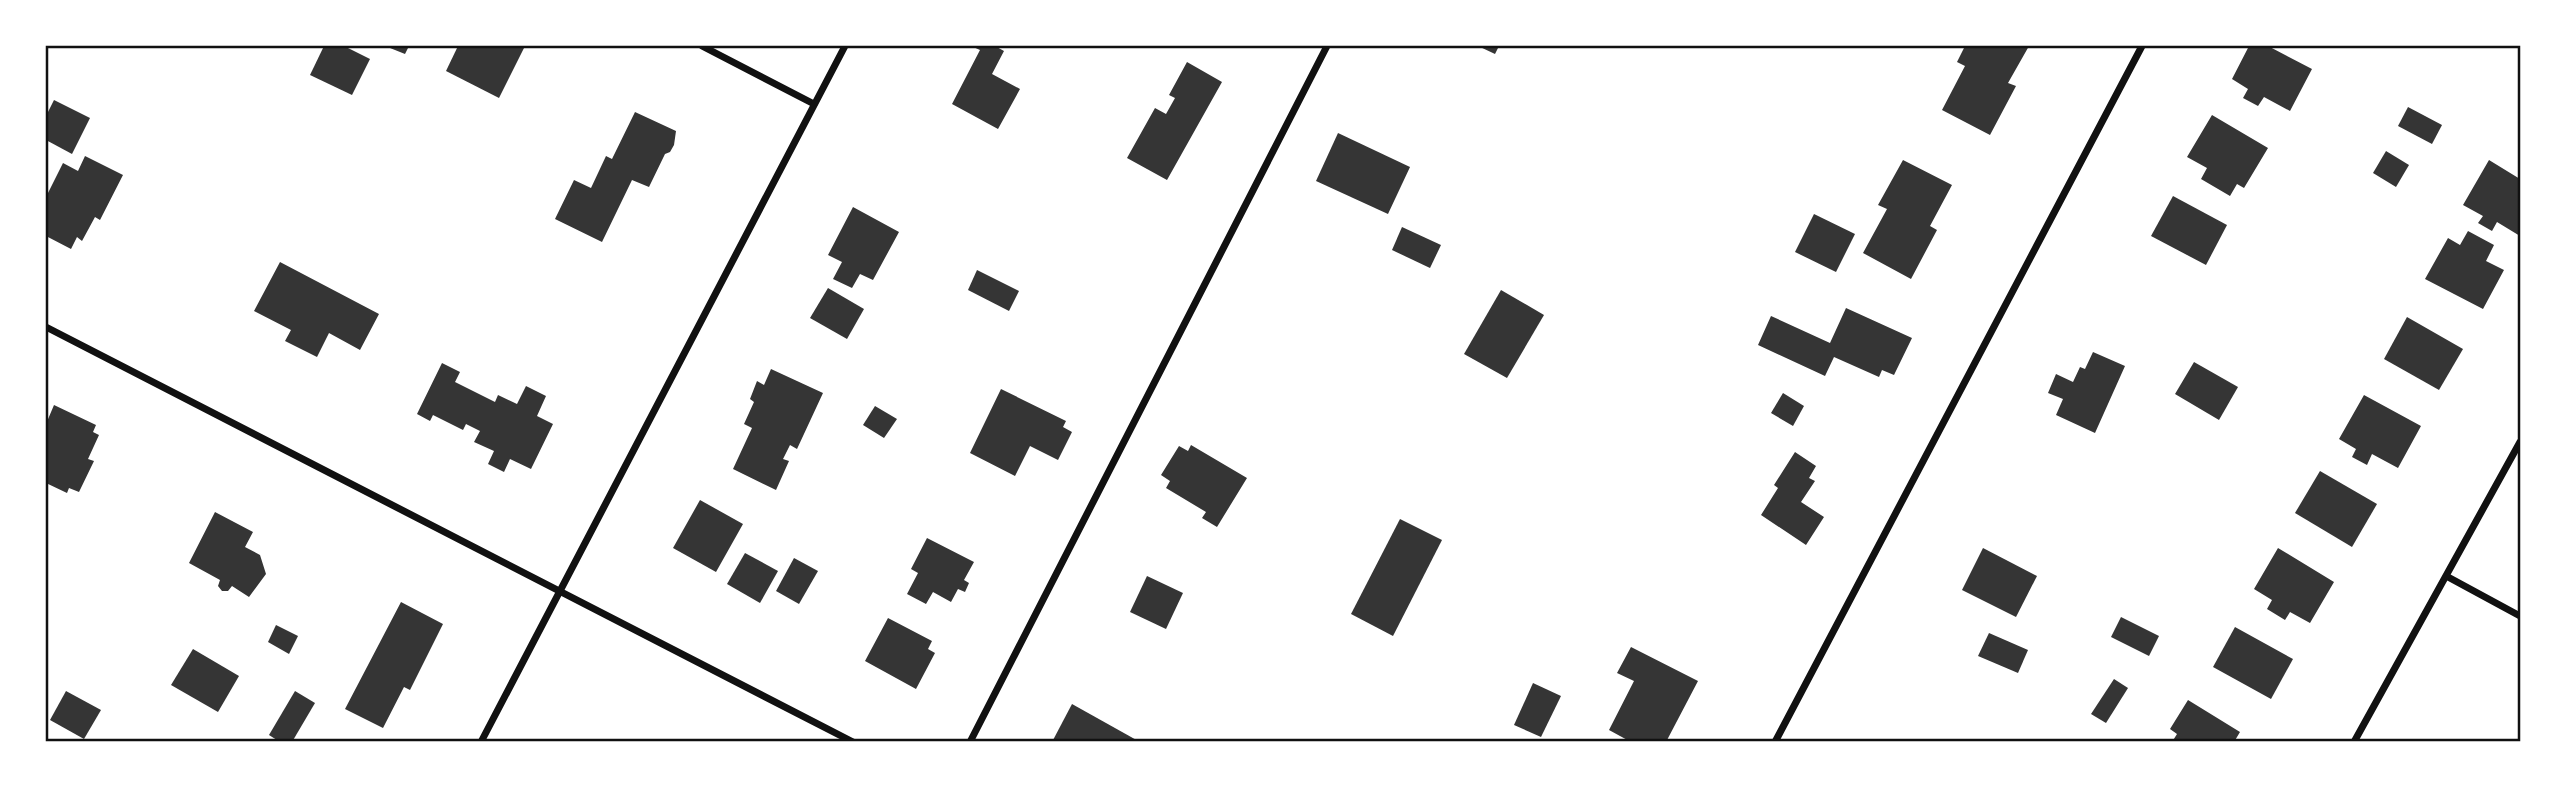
<svg xmlns="http://www.w3.org/2000/svg" width="2566" height="787" viewBox="0 0 2566 787" font-family="'Golos Text',sans-serif">
	<style>
		.building { fill: #353535 }
		.lines { fill: none; stroke-linecap: round; stroke-linejoin: round }
		.minor { stroke: #111; stroke-width: 7 }
		.neatline { fill: none; stroke: #111; stroke-width: 2.5 }
	</style>
	<rect width="100%" height="100%" fill="#fff"/>
	<!-- building -->
	<g class="building">
		<polygon points="324,46 344,46 370,59 352,95 310,75"/>
		<polygon points="385,46 409,46 405,54"/>
		<polygon points="458,46 525,46 499,98 446,71"/>
		<polygon points="971,46 995,46 1004,51 992,74 1020,89 998,129 952,104 980,50"/>
		<polygon points="1478,46 1499,46 1495,54"/>
		<polygon points="1965,46 2029,46 2008,83 2016,86 1990,135 1942,110 1965,66 1957,62"/>
		<polygon points="2249,46 2268,46 2312,69 2290,111 2264,97 2258,106 2243,98 2248,89 2232,79"/>
		<polygon points="1187,62 1222,82 1167,180 1127,158 1155,108 1166,114 1175,98 1169,95"/>
		<polygon points="54,100 90,118 72,154 46,140 46,116"/>
		<polygon points="2408,107 2442,125 2432,144 2398,126"/>
		<polygon points="635,112 676,131 674,145 670,152 665,154 649,187 632,180 602,242 555,219 574,180 591,188 606,156 612,159"/>
		<polygon points="2212,115 2268,148 2244,188 2237,184 2230,196 2201,179 2207,168 2187,157"/>
		<polygon points="1338,133 1410,167 1388,214 1316,181"/>
		<polygon points="2386,151 2409,165 2396,187 2373,173"/>
		<polygon points="85,156 123,175 100,220 95,217 82,241 77,237 71,249 46,236 46,197 63,163 78,171"/>
		<polygon points="1903,160 1952,185 1930,226 1937,230 1911,279 1863,253 1887,209 1878,205"/>
		<polygon points="2489,160 2520,179 2520,236 2497,222 2492,231 2478,223 2483,216 2463,205"/>
		<polygon points="2173,196 2227,225 2206,265 2151,236"/>
		<polygon points="853,207 899,232 873,280 860,274 852,288 833,279 842,262 828,255"/>
		<polygon points="1814,214 1855,234 1836,272 1795,252"/>
		<polygon points="1402,227 1441,245 1430,268 1392,250"/>
		<polygon points="2468,231 2494,245 2486,261 2504,270 2483,309 2425,279 2448,238 2460,245"/>
		<polygon points="280,262 379,314 360,350 329,333 317,357 285,341 291,330 254,311"/>
		<polygon points="977,270 1019,291 1009,311 968,290"/>
		<polygon points="828,288 864,309 847,339 810,318"/>
		<polygon points="1501,290 1544,315 1507,378 1464,354"/>
		<polygon points="1846,308 1912,338 1894,375 1882,370 1879,377 1834,357 1825,376 1758,345 1771,316 1830,343"/>
		<polygon points="2407,317 2463,349 2439,390 2384,359"/>
		<polygon points="2093,352 2125,366 2095,433 2056,415 2063,399 2048,393 2056,374 2073,382 2080,367 2085,369"/>
		<polygon points="2194,362 2238,387 2219,420 2175,394"/>
		<polygon points="442,363 460,372 455,382 495,402 498,395 517,404 526,386 546,396 537,416 553,424 531,469 510,459 504,472 488,464 494,451 474,442 480,431 466,424 463,430 433,415 430,421 417,414"/>
		<polygon points="771,369 823,393 797,449 790,445 783,459 789,461 776,490 733,469 752,428 744,424 754,402 750,399 757,381 764,385"/>
		<polygon points="1001,389 1066,421 1063,427 1072,432 1058,460 1030,446 1015,476 970,453"/>
		<polygon points="1783,393 1804,406 1793,426 1771,413"/>
		<polygon points="2364,395 2421,426 2398,468 2372,454 2367,465 2352,457 2356,449 2339,439"/>
		<polygon points="54,405 96,425 93,432 99,435 88,459 94,461 79,492 69,488 67,493 46,483 46,424"/>
		<polygon points="875,406 897,419 884,438 863,425"/>
		<polygon points="1191,445 1247,478 1217,527 1202,518 1206,512 1166,488 1170,481 1161,475 1179,446 1188,451"/>
		<polygon points="1795,452 1816,466 1809,478 1815,481 1801,502 1824,517 1806,545 1761,515 1778,488 1774,485"/>
		<polygon points="2320,471 2377,504 2352,547 2295,513"/>
		<polygon points="700,500 743,524 716,572 673,548"/>
		<polygon points="215,512 253,532 245,547 260,555 266,574 249,597 232,586 228,591 222,591 218,586 220,580 189,563"/>
		<polygon points="1400,519 1442,540 1393,636 1351,614"/>
		<polygon points="927,538 974,562 964,580 969,583 965,592 958,589 951,602 933,592 926,604 907,594 918,573 911,569"/>
		<polygon points="1983,548 2037,576 2016,617 1962,590"/>
		<polygon points="2278,548 2334,582 2310,623 2290,612 2285,620 2267,609 2272,600 2254,589"/>
		<polygon points="745,553 778,571 760,603 727,584"/>
		<polygon points="794,558 818,571 799,604 776,591"/>
		<polygon points="1147,576 1183,593 1166,629 1130,612"/>
		<polygon points="401,602 443,624 410,690 404,687 383,728 345,709"/>
		<polygon points="2121,617 2159,636 2149,656 2111,637"/>
		<polygon points="888,618 932,641 928,649 935,653 916,689 865,661"/>
		<polygon points="276,625 298,636 289,654 268,642"/>
		<polygon points="2235,627 2293,659 2271,699 2213,667"/>
		<polygon points="1989,633 2028,650 2018,673 1978,656"/>
		<polygon points="1631,647 1698,681 1666,742 1631,742 1609,730 1634,681 1617,673"/>
		<polygon points="193,649 239,676 218,712 171,685"/>
		<polygon points="2114,679 2128,688 2106,723 2091,714"/>
		<polygon points="1533,683 1561,696 1541,737 1514,725"/>
		<polygon points="66,691 101,710 84,739 50,720"/>
		<polygon points="295,691 315,703 292,742 280,742 269,735"/>
		<polygon points="2188,700 2240,732 2234,742 2172,742 2177,734 2170,729"/>
		<polygon points="1072,704 1140,742 1052,742"/>
	</g>
	<g class="lines">
		<!-- minor -->
		<g class="minor">
			<polyline points="702,46 814,104"/>
			<polyline points="46,327 853,742"/>
			<polyline points="2448,577 2520,616"/>
			<polyline points="481,742 845,46"/>
			<polyline points="970,742 1327,46"/>
			<polyline points="1775,742 2142,46"/>
			<polyline points="2354,742 2520,442"/>
		</g>
	</g>
	<!-- border -->
	<rect width="2566" height="787" fill="none" stroke="#ffffff" stroke-width="94"/>
	<rect x="47" y="47" width="2472" height="693" class="neatline"/>
</svg>
